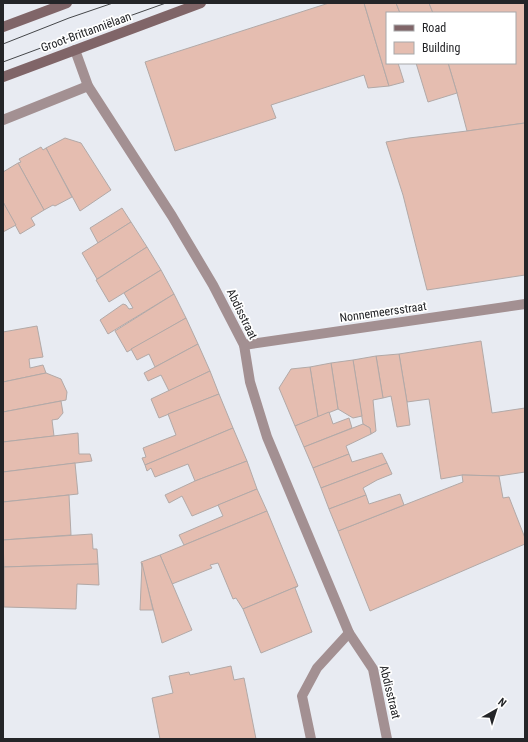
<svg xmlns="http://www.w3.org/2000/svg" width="528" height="742" viewBox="0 0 528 742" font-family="'Roboto Condensed',sans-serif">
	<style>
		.building { fill: #e5bdb0; stroke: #b2a9a7 }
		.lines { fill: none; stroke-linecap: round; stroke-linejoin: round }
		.street { stroke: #a39092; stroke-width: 10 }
		.secondary { stroke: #806568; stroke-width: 10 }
		.tram { stroke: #45474a; stroke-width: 1 }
		.labels { text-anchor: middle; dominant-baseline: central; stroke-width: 3.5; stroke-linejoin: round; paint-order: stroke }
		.street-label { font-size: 12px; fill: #242528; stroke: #fff }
	</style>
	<rect width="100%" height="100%" fill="#e8ebf2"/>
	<!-- building -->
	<g class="building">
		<polygon points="329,3 364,3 389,86 368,88 364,75 271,105 276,118 175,151 145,62"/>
		<polygon points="364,3 396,3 400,13 387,13 387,63 398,63 404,82 389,86"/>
		<polygon points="396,3 429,3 433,13 400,13"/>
		<polygon points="429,3 525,3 525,123 467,131 457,93 448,63 515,63 515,13 433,13"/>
		<polygon points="416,63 448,63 457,93 428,102"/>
		<polygon points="525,123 525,275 427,290 403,195 386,142 409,138 467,131"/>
		<polygon points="65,138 81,143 111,190 80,211 46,148"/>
		<polygon points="41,147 43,150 46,148 72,197 55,206 53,205 44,210 18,163 21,162 19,159"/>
		<polygon points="18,163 44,210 31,218 35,225 20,234 3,202 3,172"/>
		<polygon points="3,202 16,225 3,232"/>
		<polygon points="122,208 131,222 98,243 90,228"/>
		<polygon points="131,222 147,247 97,279 82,253"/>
		<polygon points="147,247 161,270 109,302 96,280"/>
		<polygon points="161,270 174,294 108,334 100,320 123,304 126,305 129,309 133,308 124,293"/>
		<polygon points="174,294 186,318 127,352 115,331"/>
		<polygon points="186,318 198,344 155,367 149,354 137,360 131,349"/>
		<polygon points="37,326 43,357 29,359 30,368 43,365 46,373 3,382 3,332"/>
		<polygon points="481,341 492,413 525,408 525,472 499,476 462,475 441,479 429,399 407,402 399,354"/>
		<polygon points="198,344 210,371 169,391 161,375 148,381 144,373"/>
		<polygon points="399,354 407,402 410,425 397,427 391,396 383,398 376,356"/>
		<polygon points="376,356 383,398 373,400 376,431 371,434 370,428 363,424 353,360"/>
		<polygon points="353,360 362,416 353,418 338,409 331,363"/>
		<polygon points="331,363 338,409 318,417 310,367"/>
		<polygon points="310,367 318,417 295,426 279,388 291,369"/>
		<polygon points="210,371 219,394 159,418 151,399"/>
		<polygon points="46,373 61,379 67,392 66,400 3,412 3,382"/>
		<polygon points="219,394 233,428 145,465 142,458 146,457 143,448 176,435 168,414"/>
		<polygon points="61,401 63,413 58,419 52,420 54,436 3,442 3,412"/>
		<polygon points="329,412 333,424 349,418 352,428 304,447 295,426"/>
		<polygon points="363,424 370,428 371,434 346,446 349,454 313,468 304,447"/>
		<polygon points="233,428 247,461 195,481 188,464 155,477 151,468 147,471 145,465"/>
		<polygon points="78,433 79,454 90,454 92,461 3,472 3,442"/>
		<polygon points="382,453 387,463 321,488 313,468 349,454 352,462"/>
		<polygon points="247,461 257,489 192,516 182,496 169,503 165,495 195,481"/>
		<polygon points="75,463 78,494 3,502 3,472"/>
		<polygon points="387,463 392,474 377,480 363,488 366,495 329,509 321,488"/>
		<polygon points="462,475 499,476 503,498 509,497 525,538 525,544 370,611 338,531 463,482"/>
		<polygon points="257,489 267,511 184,545 179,535 223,516 218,505"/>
		<polygon points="400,494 404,505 338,531 329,509 366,495 369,504"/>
		<polygon points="69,495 71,535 3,540 3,502"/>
		<polygon points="267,511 298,586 243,609 236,598 233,599 218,563 210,565 212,568 172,584 160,555"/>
		<polygon points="92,534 93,549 97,549 98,564 4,567 3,540"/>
		<polygon points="160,555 192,630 162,643 141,562"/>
		<polygon points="142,563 153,610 140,610"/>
		<polygon points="98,564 99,585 77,584 76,609 4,607 4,567"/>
		<polygon points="298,586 295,588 312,632 261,653 243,609"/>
		<polygon points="231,666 234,680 244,678 256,739 160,739 152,698 173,693 169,676 189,672 190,675"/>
	</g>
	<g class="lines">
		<!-- street -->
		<g class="street">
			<polyline points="75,50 88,86 172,216 213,285 244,345 250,382 267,437 349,633 373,669 387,739"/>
			<polyline points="3,120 88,86"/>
			<polyline points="244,345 525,304"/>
			<polyline points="311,739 302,696 317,668 349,633"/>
		</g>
		<!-- secondary -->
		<g class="secondary">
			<polyline points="3,27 67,3"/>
			<polyline points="3,77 201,3"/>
		</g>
		<!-- tram -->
		<g class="tram">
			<polyline points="3,44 69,18 113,3"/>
			<polyline points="3,62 76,35 166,3"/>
		</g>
	</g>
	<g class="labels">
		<!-- street labels -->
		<g class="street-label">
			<text transform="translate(86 32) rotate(-20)">Groot-Brittanniëlaan</text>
			<text transform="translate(383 312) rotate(-8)">Nonnemeersstraat</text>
			<text transform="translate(242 314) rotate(64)">Abdisstraat</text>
			<text transform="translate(390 692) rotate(76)">Abdisstraat</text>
		</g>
	</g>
	<!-- border -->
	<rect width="528" height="742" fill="none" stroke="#242528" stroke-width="8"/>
	<!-- legend -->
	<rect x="386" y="12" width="130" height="52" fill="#ffffff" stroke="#a7a8a9"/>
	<rect x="394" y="25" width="20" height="6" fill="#806568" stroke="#a7a8a9"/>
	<text x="422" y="32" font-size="12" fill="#242528">Road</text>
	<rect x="394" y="42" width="20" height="12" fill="#e5bdb0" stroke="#a7a8a9"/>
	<text x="422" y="52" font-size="12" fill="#242528">Building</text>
	<!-- north arrow -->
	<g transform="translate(496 710) rotate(39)" stroke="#ffffff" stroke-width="3" paint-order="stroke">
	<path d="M0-3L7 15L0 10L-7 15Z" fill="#242528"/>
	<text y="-6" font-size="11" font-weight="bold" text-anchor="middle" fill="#242528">N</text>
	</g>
</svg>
